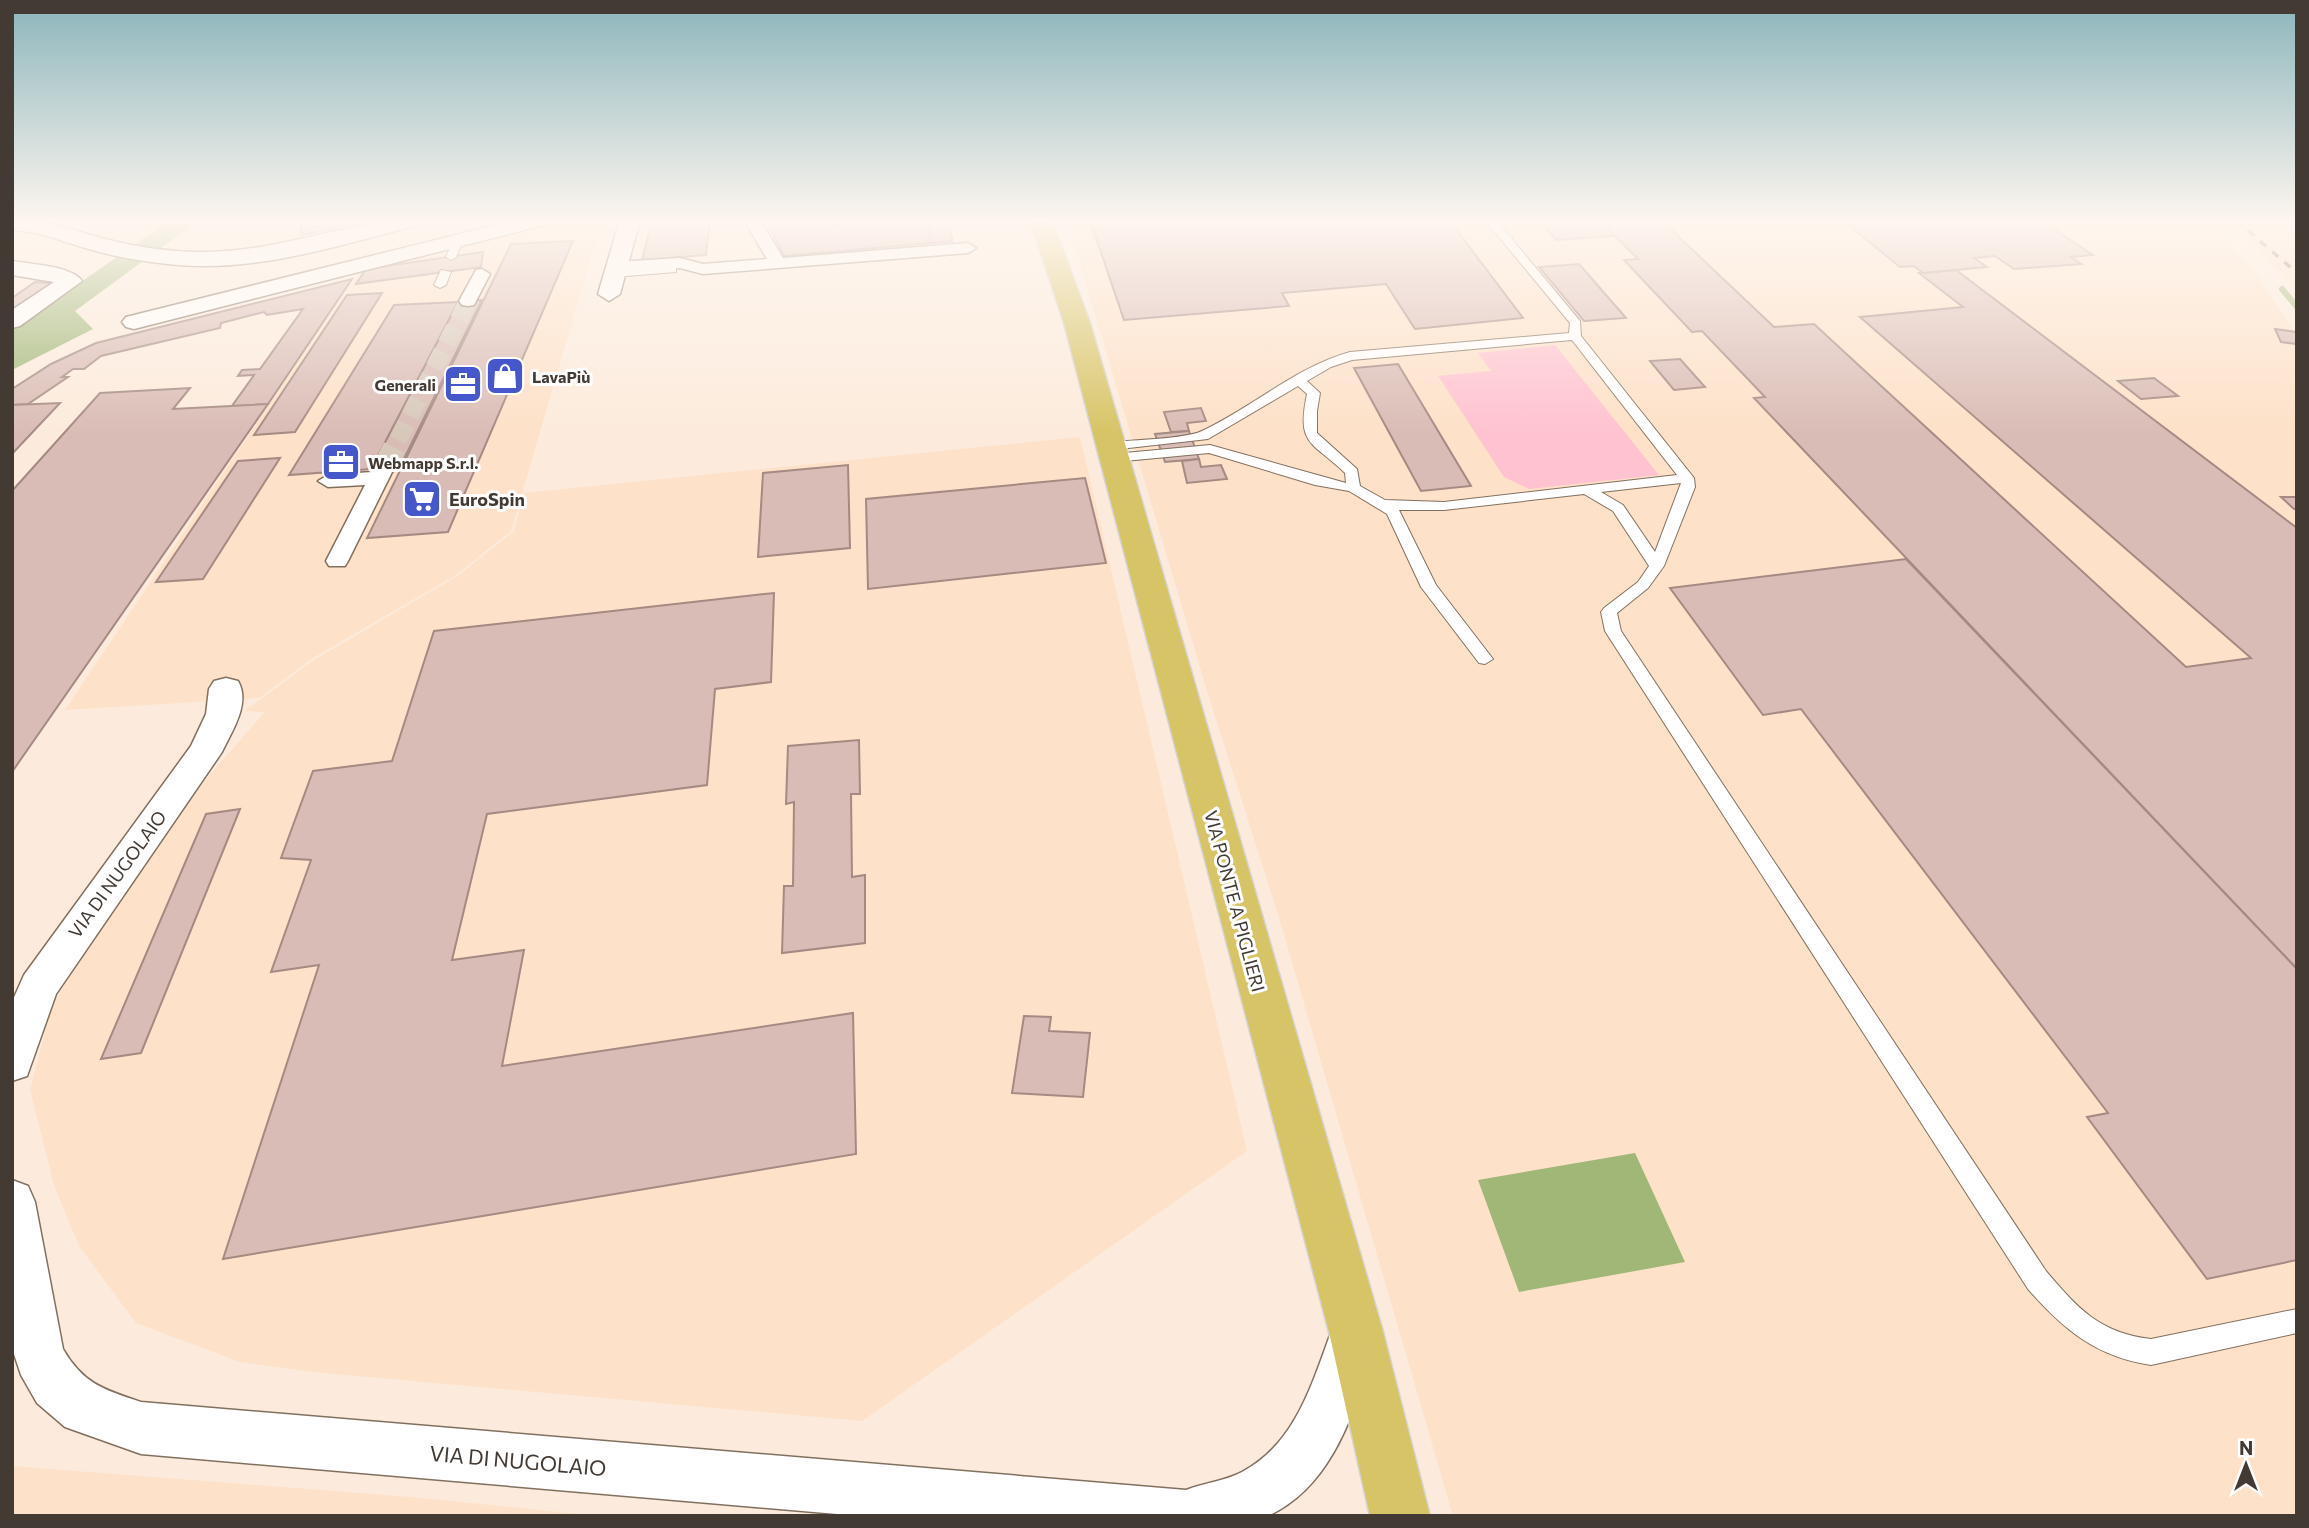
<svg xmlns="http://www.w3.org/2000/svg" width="2309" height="1528" viewBox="0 0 2309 1528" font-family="Commissioner,sans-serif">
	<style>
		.built { fill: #fde1c8 }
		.green { fill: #ffc2d0 }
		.water { fill: #a0b777 }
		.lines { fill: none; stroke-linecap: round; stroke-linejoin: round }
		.stream { stroke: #a0b777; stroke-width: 6 }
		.building { fill: #d9bcb5; stroke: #a58a83; stroke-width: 2 }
		.pedestrian-tunnel-far1 { stroke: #d7c8ba; stroke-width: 18; stroke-dasharray: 18 9; stroke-linecap: butt }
		.pedestrian-tunnel { stroke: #d7c8ba; stroke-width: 23; stroke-dasharray: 23 11; stroke-linecap: butt }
		.service-casing { stroke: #82705f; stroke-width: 2 }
		.pedestrian-casing { stroke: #82705f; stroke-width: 3 }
		.minor-casing { stroke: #82705f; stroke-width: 3 }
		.tertiary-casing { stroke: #82705f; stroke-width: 3 }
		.primary-casing { stroke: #d6d4d2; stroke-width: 3 }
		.service { fill: #fff; fill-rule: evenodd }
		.pedestrian { fill: #fff; fill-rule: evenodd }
		.minor { fill: #fff; fill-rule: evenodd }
		.tertiary { fill: #fff; fill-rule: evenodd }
		.primary { fill: #d7c466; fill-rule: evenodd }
		.rail { stroke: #746960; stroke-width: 3.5; stroke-dasharray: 8 8; stroke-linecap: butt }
		.labels { text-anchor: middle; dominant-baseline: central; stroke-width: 6; stroke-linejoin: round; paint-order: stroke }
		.far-poi-label { font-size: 16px; font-weight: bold; fill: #433a33; stroke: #fff; text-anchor: start }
		.poi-label { font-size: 18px; font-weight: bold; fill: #433a33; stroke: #fff; text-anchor: start }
		.street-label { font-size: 18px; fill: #433a33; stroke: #fff }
		.near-street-label { font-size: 21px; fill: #433a33; stroke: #fff }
	</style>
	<rect width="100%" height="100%" fill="#fcebdc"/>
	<!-- built -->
	<g class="built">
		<polygon points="561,220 602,220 511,531 456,575 313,658 259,698 65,710 361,267"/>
		<polygon points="1067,220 2200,220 2253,269 2297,336 2297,1516 1453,1516 1280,921 1207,691"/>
		<polygon points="2223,220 2270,220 2297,247 2297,291 2249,240"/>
		<polygon points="1080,437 1247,1151 862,1421 312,1372 240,1362 136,1323 79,1246 54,1185 30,1090 51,1008 97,929 177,812 265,712 244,711 314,660 459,575 514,531 524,493"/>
		<polygon points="12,1466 411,1497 598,1516 12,1516"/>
	</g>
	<!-- green -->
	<polygon class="green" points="1555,345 1659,475 1529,489 1504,477 1438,376 1491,371 1478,353"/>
	<!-- water -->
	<g class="water">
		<polygon points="170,220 199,220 75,311 93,329 12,370 12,330"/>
		<polygon points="1635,1153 1685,1262 1519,1292 1478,1180"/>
	</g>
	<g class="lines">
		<!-- stream -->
		<polyline class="stream" points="2282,289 2297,307"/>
	</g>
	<!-- building -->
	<g class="building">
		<polygon points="311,220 335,220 337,227 302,235 300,223"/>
		<polygon points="335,220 358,220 358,223 337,227"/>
		<polygon points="652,220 710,220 706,255 642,260"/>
		<polygon points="766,220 949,220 952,241 784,256"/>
		<polygon points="832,220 911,220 832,226"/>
		<polygon points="927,220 949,220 952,241 931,243"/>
		<polygon points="1090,220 1449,220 1523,318 1415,329 1386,284 1282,293 1289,306 1124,320"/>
		<polygon points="1539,220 1599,220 1614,236 1556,240"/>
		<polygon points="1599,220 1661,220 1774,327 1814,324 2186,667 2251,658 1860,317 1963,307 1919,273 1956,270 2297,528 2297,969 1754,398 1765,397 1702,331 1692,332 1624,260 1638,259"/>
		<polygon points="1842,220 2040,220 2093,255 2071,257 2081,264 2014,269 1995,256 1974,258 1987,267 1923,273 1914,266 1900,267"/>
		<polygon points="573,241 448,532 367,538 511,244"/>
		<polygon points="483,252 481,267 356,284 366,269"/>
		<polygon points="1579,264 1626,318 1584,321 1539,267"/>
		<polygon points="352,279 268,404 232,406 254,375 238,376 242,370 260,369 303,309 267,315 264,312 221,323 220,328 101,356 84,369 73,369 62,377 68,377 28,404 12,405 12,389 51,364 96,343"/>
		<polygon points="35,282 62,284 12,314 12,298"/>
		<polygon points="382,293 295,432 254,435 347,295"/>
		<polygon points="482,300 400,467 371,469 458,302"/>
		<polygon points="458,302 371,469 289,475 394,305"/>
		<polygon points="2275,329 2297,332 2297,344 2281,342"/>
		<polygon points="1680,359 1705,387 1674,390 1650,361"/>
		<polygon points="1398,364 1471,486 1421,491 1354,368"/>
		<polygon points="2154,378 2178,396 2141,399 2118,381"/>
		<polygon points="190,388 173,409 268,404 12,772 12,491 100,393"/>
		<polygon points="60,403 12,454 12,405"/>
		<polygon points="1201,408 1206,421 1187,423 1189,431 1171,432 1164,412"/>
		<polygon points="1189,431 1199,459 1165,462 1155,434"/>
		<polygon points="280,458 203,579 156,582 238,461"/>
		<polygon points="1199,459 1201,467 1221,465 1227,479 1187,483 1182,461"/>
		<polygon points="848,465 850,548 758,557 763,473"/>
		<polygon points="1085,478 1106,563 868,589 866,499"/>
		<polygon points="2281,497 2297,497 2297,509 2294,509"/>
		<polygon points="1906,559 2297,969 2297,1260 2207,1279 2087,1117 2108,1113 1801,709 1763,715 1670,588"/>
		<polygon points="774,593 771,682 715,689 707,785 487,814 452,960 524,950 502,1066 853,1013 856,1154 223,1259 319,965 271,972 311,860 281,858 313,771 392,761 434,631"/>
		<polygon points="859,740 860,794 851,794 852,877 865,875 865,943 782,953 784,886 793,886 794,802 786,804 788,746"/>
		<polygon points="240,809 141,1053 101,1059 206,814"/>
		<polygon points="1024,1016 1051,1017 1049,1031 1090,1033 1083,1097 1012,1093"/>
	</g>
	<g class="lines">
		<!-- pedestrian-tunnel-far1 -->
		<polyline class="pedestrian-tunnel-far1" points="398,440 468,301"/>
		<!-- pedestrian-tunnel -->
		<polyline class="pedestrian-tunnel" points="384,468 399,438"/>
		<!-- service casing -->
		<g class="service-casing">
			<g id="service">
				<path d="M1485,220H1496L1580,321L1581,336L1694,478L1695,487L1664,566L1648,588L1617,613L1621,631L2046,1271C2078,1309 2100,1333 2151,1339L2297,1309V1333L2151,1365C2096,1357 2063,1329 2028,1289L1605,631L1601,612L1604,608L1638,582L1649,566L1613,511L1584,494L1444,510H1399L1436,585L1493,659L1485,664L1479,663L1421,587L1387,514L1349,491L1315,485L1209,453L1114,462L1107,458L1114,454L1210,445L1346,483L1345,473C1312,441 1296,446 1307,394L1298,386L1208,439L1111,450L1104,446L1111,442C1133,440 1185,439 1202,431C1253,407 1296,367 1350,352L1569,333L1570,323ZM1572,340L1677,475L1444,502L1385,500L1360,486L1357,469L1317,433V411L1320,393L1307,381L1331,367L1352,360ZM1681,483L1655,552L1623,505L1601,492Z"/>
				<polygon points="454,239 463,241 456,257 451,260 446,257"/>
				<polygon points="672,267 676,268 676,272 614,277 608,274 614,271"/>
				<polygon points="441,270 451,272 446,285 440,288 434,285"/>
			</g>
		</g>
		<!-- pedestrian casing -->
		<g class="pedestrian-casing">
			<g id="pedestrian">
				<polygon points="744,220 760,220 783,258 968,243 976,248 968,253 703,274 680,268 617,272 609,267 617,262 680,258 703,264 767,259"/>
				<polygon points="482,269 490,274 474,305 468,306 462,305 459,301 476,270"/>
				<polygon points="384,462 394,468 348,561 345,566 329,566 326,561 365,485 328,487 318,481 328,475 372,472 377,464"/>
			</g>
		</g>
		<!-- minor casing -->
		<g class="minor-casing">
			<g id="minor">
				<polygon points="516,220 551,220 548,224 134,329 126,327 122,322 126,317"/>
				<polygon points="620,220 640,220 620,294 609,301 598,294"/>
				<path d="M12,261C30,264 72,266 82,281L20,326L12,328V310L54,282L12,275Z"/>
				<path d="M226,678L238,681C251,703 232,731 222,752L56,994L27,1076L12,1081V1002L24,975L191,746L206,714L209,689L214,681Z"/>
				<path d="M12,1180L28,1186L35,1202L63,1349C83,1384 105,1390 141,1402L1186,1490C1204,1483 1225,1481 1242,1472C1301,1441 1315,1371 1338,1314L1356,1307L1374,1314L1381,1332C1356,1400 1339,1483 1268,1516H860L141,1454L65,1427L37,1403L21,1375L12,1348Z"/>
			</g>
		</g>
		<!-- tertiary casing -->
		<g class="tertiary-casing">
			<path id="tertiary" d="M12,220C51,220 70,230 105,239C136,247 169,252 201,252C277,253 347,220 421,220L418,225C336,246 253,274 168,264C141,261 115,257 89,249C63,242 40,231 12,230Z"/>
		</g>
		<!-- primary casing -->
		<g class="primary-casing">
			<polygon id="primary" points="1030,220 1052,220 1090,323 1383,1332 1430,1516 1370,1516 1329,1332 1064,323"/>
		</g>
		<!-- service -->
		<use href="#service" class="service"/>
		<!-- pedestrian -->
		<use href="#pedestrian" class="pedestrian"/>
		<!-- minor -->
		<use href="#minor" class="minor"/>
		<!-- tertiary -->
		<use href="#tertiary" class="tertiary"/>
		<!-- primary -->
		<use href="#primary" class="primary"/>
		<!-- rail -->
		<polyline class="rail" points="2236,220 2297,273"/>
	</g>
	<!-- sky -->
	<linearGradient id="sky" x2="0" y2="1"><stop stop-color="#8bb5bb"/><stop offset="0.51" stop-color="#fef6ef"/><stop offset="1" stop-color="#fef6ef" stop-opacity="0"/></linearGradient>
	<rect width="2309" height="434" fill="url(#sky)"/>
	<!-- icons -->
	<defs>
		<g id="shop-square" transform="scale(2.0125)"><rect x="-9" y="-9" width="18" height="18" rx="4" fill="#4657cb" stroke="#fff"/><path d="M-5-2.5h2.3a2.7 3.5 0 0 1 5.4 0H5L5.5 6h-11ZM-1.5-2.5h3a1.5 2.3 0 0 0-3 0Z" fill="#fff"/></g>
		<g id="office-square" transform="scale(2.0125)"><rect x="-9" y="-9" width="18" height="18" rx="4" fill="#4657cb" stroke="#fff"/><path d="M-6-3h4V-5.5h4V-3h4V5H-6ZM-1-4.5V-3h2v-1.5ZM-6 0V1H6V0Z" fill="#fff"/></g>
		<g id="supermarket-square" transform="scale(2.0125)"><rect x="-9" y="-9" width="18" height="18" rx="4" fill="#4657cb" stroke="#fff"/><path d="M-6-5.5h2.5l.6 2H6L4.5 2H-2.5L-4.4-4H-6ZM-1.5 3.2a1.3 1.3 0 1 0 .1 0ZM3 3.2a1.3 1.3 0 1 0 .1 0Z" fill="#fff"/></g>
	</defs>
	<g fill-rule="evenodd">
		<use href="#shop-square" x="505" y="376"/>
		<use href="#office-square" x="463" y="384"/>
		<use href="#office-square" x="341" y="462"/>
		<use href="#supermarket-square" x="422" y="499"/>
	</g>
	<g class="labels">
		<!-- far-poi labels -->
		<g class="far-poi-label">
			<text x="532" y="376">LavaPiù</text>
			<text x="436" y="384" text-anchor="end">Generali</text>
			<text x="368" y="462">Webmapp S.r.l.</text>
		</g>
		<!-- poi labels -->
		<g class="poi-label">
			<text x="449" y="499">EuroSpin</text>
		</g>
		<!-- street labels -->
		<g class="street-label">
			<text transform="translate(117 874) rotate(-54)">VIA DI NUGOLAIO</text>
			<text transform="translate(1235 901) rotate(75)">VIA PONTE A PIGLIERI</text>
		</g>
		<!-- near-street labels -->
		<g class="near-street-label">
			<text transform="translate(518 1460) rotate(5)">VIA DI NUGOLAIO</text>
		</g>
	</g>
	<!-- border -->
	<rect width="2309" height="1528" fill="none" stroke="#433a33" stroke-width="28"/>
	<!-- north arrow -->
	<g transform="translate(2246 1465)" stroke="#ffffff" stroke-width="5" paint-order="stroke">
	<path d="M0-5L12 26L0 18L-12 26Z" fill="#433a33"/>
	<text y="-10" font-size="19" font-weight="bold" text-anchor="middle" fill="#433a33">N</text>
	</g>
</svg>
